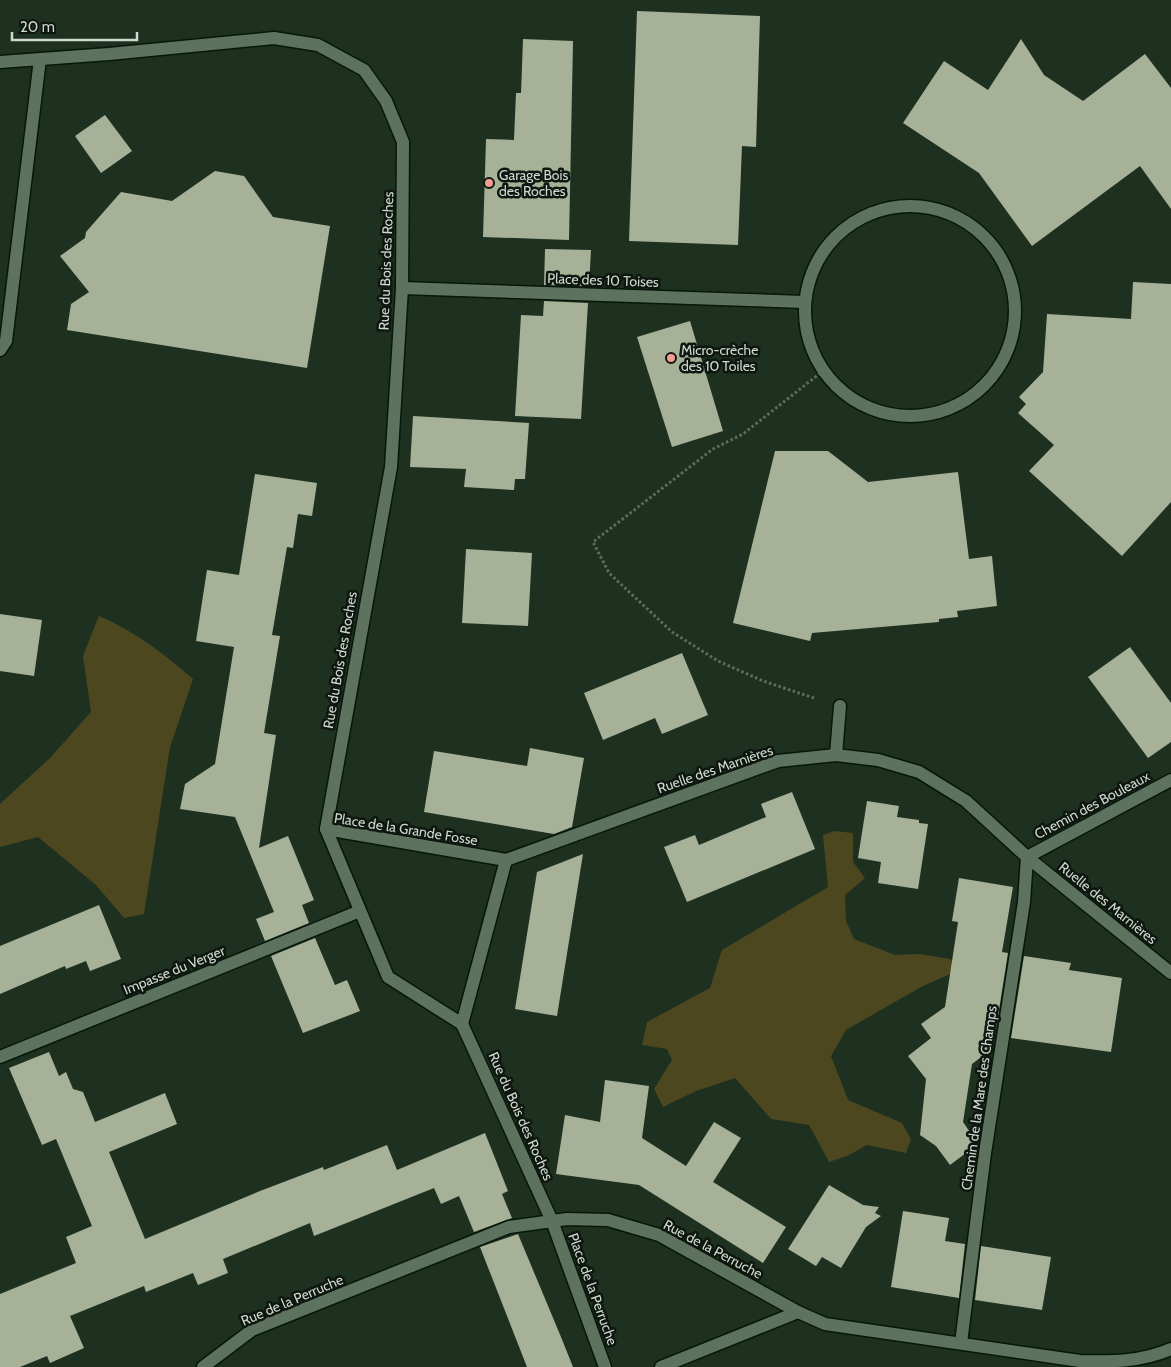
<svg xmlns="http://www.w3.org/2000/svg" width="1171" height="1367" viewBox="0 0 1171 1367" font-family="Cabin,sans-serif">
	<style>
		.green { fill: #4d4720 }
		.building { fill: #a7b198 }
		.lines { fill: none; stroke-linecap: round; stroke-linejoin: round }
		.minor-casing { stroke: #06180a; stroke-width: 15 }
		.path { stroke: #5d6e60; stroke-width: 3; stroke-dasharray: 2.5 2.5; stroke-linecap: butt }
		.minor { stroke: #5d7360; stroke-width: 12 }
		.poi-dot { fill: #f59c93; stroke: #0e160f; stroke-width: 2 }
		.labels { text-anchor: middle; dominant-baseline: central; stroke-width: 5; stroke-linejoin: round; paint-order: stroke }
		.poi-label { font-size: 14px; fill: #cdd9ce; stroke: #0e160f; text-anchor: start }
		.street-label { font-size: 14px; fill: #cdd9ce; stroke: #0e160f }
	</style>
	<rect width="100%" height="100%" fill="#1e3121"/>
	<!-- green -->
	<g class="green">
		<path d="M99,616C135,631 164,654 193,679L170,747L144,914L124,918L96,885L38,837L0,847V804L50,758L91,712L83,656Z"/>
		<polygon points="834,831 853,833 853,862 865,878 845,895 846,921 854,939 895,955 919,954 950,959 959,970 921,987 846,1030 831,1056 848,1100 902,1123 911,1139 906,1153 867,1145 847,1156 829,1162 809,1125 771,1119 735,1078 696,1091 663,1107 654,1089 672,1060 667,1049 642,1045 647,1022 710,988 722,950 828,887 823,835"/>
	</g>
	<!-- building -->
	<g class="building">
		<polygon points="637,11 760,16 756,147 742,146 738,245 629,241"/>
		<polygon points="523,39 573,41 569,240 483,237 486,139 514,140 516,93 521,93"/>
		<polygon points="1021,39 1044,75 1083,101 1145,54 1171,88 1171,209 1140,166 1032,246 979,173 903,123 944,61 988,90"/>
		<polygon points="105,115 132,151 101,173 75,136"/>
		<polygon points="215,171 244,176 273,217 330,226 307,368 67,330 71,304 89,292 60,256 85,238 86,232 121,192 172,201"/>
		<polygon points="545,249 591,250 589,286 544,285"/>
		<polygon points="1133,282 1171,284 1171,502 1122,556 1029,471 1054,445 1018,413 1026,404 1019,397 1043,372 1047,314 1131,319"/>
		<polygon points="544,301 588,303 581,419 515,416 521,315 543,316"/>
		<polygon points="690,321 723,431 672,447 637,337"/>
		<polygon points="413,416 529,423 525,479 515,479 514,490 464,487 466,469 410,467"/>
		<polygon points="775,451 828,451 868,482 958,472 969,559 992,556 997,606 957,611 958,617 939,619 939,622 812,633 810,641 733,623"/>
		<polygon points="255,474 317,483 312,516 298,514 293,548 287,547 272,635 280,636 264,733 276,735 259,848 288,836 314,900 302,905 309,923 265,941 256,919 274,912 235,817 180,809 185,784 215,764 234,647 196,641 207,570 239,575"/>
		<polygon points="466,549 532,553 528,626 462,623"/>
		<polygon points="0,614 42,620 34,676 0,671"/>
		<polygon points="1130,647 1171,703 1171,742 1148,758 1088,677"/>
		<polygon points="682,653 708,715 662,734 655,718 603,740 584,693"/>
		<polygon points="530,748 584,758 572,827 554,834 424,812 434,751 527,766"/>
		<polygon points="792,792 815,849 687,902 664,847 695,835 699,845 766,817 761,804"/>
		<polygon points="867,801 899,806 897,817 919,820 919,823 928,824 918,889 878,883 881,862 858,858"/>
		<polygon points="583,854 557,1016 515,1009 537,872"/>
		<polygon points="959,878 1013,887 1002,952 1008,953 993,1048 972,1064 963,1122 978,1144 950,1165 936,1146 920,1135 926,1079 908,1056 931,1038 921,1024 945,1007 958,922 952,921"/>
		<polygon points="99,905 121,959 90,971 86,961 66,969 65,966 0,994 0,946"/>
		<polygon points="315,938 335,985 347,980 360,1011 303,1033 271,956"/>
		<polygon points="1024,956 1071,963 1069,970 1122,978 1111,1052 1011,1038"/>
		<polygon points="49,1052 59,1076 66,1072 73,1089 83,1092 95,1122 165,1093 177,1124 109,1152 145,1239 260,1191 323,1167 324,1170 387,1145 397,1170 485,1133 508,1191 502,1194 512,1218 474,1232 459,1196 441,1204 434,1188 314,1236 310,1223 223,1259 228,1273 198,1285 193,1273 146,1292 144,1286 70,1316 84,1348 50,1363 47,1356 20,1367 0,1367 0,1294 76,1263 66,1237 92,1226 56,1139 42,1145 9,1068"/>
		<polygon points="605,1080 649,1086 642,1138 686,1166 714,1122 741,1138 713,1182 786,1227 763,1263 639,1185 556,1174 565,1115 600,1122"/>
		<polygon points="829,1185 863,1205 879,1207 875,1213 881,1216 866,1227 841,1268 822,1257 816,1266 788,1249"/>
		<polygon points="903,1211 949,1218 945,1241 965,1244 959,1298 891,1287"/>
		<polygon points="518,1234 561,1337 573,1367 527,1367 480,1247"/>
		<polygon points="981,1246 1051,1257 1042,1310 975,1300"/>
	</g>
	<g class="lines">
		<!-- minor casing -->
		<g class="minor-casing">
			<g id="minor">
				<polyline points="0,62 109,54 274,38 318,45 364,70 386,101 403,142 402,288 391,467 326,829"/>
				<circle cx="910" cy="311" r="105"/>
				<polyline points="402,288 804,302"/>
				<polyline points="0,350 6,341 40,59"/>
				<polyline points="836,755 840,706"/>
				<polyline points="506,860 462,1024 388,977 326,829 506,860 778,761 836,755 878,760 919,772 966,801 1027,857 1171,973"/>
				<polyline points="462,1024 552,1221 605,1367"/>
				<polyline points="0,1057 360,911"/>
				<polyline points="961,1343 985,1153 1024,902 1027,857 1171,780"/>
				<path d="M203,1367L252,1330L509,1227L567,1219L608,1220L659,1235L798,1312L825,1324L1080,1361C1111,1362 1141,1362 1171,1349"/>
				<polyline points="661,1367 798,1312"/>
			</g>
		</g>
		<!-- path -->
		<polyline class="path" points="814,698 763,681 718,661 672,632 609,573 593,542 713,449 743,434 823,371"/>
		<!-- minor -->
		<use href="#minor" class="minor"/>
	</g>
	<!-- markers -->
	<g class="poi-dot">
		<circle cx="489" cy="183" r="5"/>
		<circle cx="671" cy="358" r="5"/>
	</g>
	<g class="labels">
		<!-- poi labels -->
		<g class="poi-label">
			<text x="499" y="175">Garage Bois<tspan x="499" dy="16">des Roches</tspan></text>
			<text x="681" y="350">Micro-crèche<tspan x="681" dy="16">des 10 Toiles</tspan></text>
		</g>
		<!-- street labels -->
		<g class="street-label">
			<text transform="translate(386 261) rotate(-88)">Rue du Bois des Roches</text>
			<text transform="translate(603 280) rotate(2)">Place des 10 Toises</text>
			<text transform="translate(340 660) rotate(-80)">Rue du Bois des Roches</text>
			<text transform="translate(715 769) rotate(-19)">Ruelle des Marnières</text>
			<text transform="translate(1092 805) rotate(-28)">Chemin des Bouleaux</text>
			<text transform="translate(406 829) rotate(9)">Place de la Grande Fosse</text>
			<text transform="translate(1108 903) rotate(39)">Ruelle des Marnières</text>
			<text transform="translate(174 970) rotate(-22)">Impasse du Verger</text>
			<text transform="translate(979 1098) rotate(-82)">Chemin de la Mare des Champs</text>
			<text transform="translate(521 1116) rotate(66)">Rue du Bois des Roches</text>
			<text transform="translate(713 1249) rotate(28)">Rue de la Perruche</text>
			<text transform="translate(593 1289) rotate(70)">Place de la Perruche</text>
			<text transform="translate(292 1300) rotate(-23)">Rue de la Perruche</text>
		</g>
	</g>
	<!-- scale -->
	<path d="M12 32v8h125v-8" fill="none" stroke="#cdd9ce" stroke-width="2.5"/>
	<text x="20" y="32" font-size="15" fill="#cdd9ce" stroke="#0e160f" stroke-width="4" paint-order="stroke">20 m</text>
</svg>
